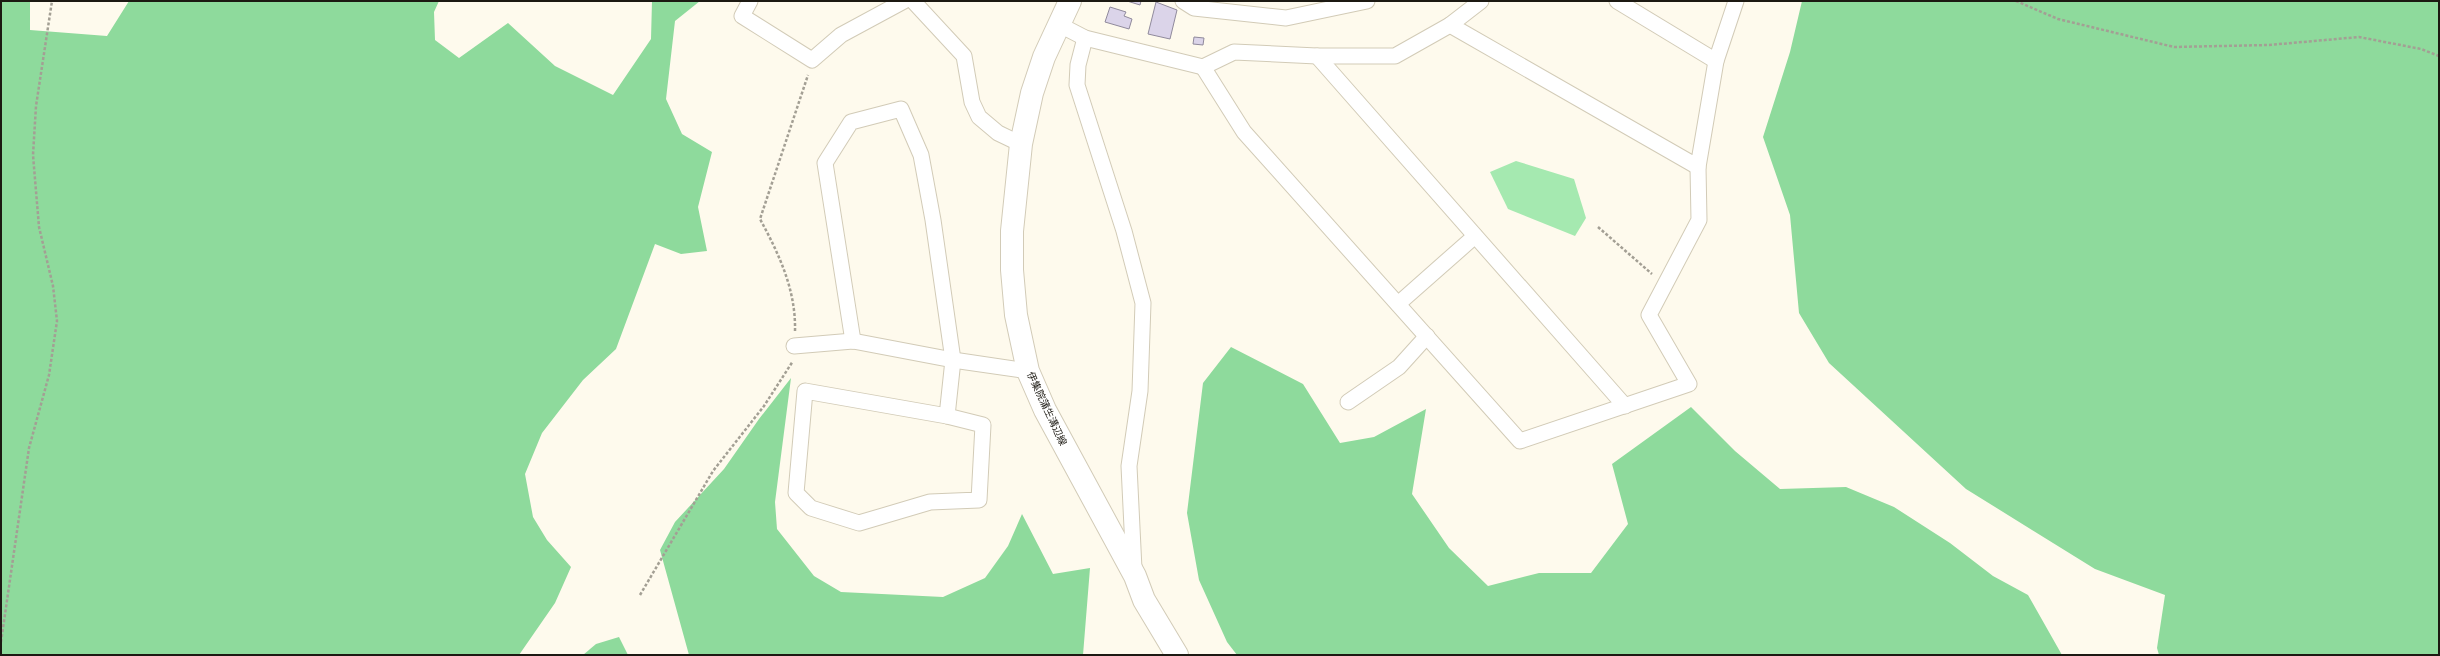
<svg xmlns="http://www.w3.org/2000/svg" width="2440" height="656" viewBox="0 0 2440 656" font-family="Overpass,'Noto Sans JP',sans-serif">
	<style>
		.green { fill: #a5e9b0 }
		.forest { fill: #8eda9c }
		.building { fill: #dbd4e9; stroke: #908a9c }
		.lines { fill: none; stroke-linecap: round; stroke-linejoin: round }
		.street-casing { stroke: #d2cbb7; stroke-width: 17 }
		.primary-casing { stroke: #d2cbb7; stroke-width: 24 }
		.path { stroke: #a39f94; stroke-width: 2.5; stroke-dasharray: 3 2; stroke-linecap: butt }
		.street { stroke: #fff; stroke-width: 15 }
		.primary { stroke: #fff; stroke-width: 22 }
		.labels { text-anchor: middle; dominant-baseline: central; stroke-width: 4; stroke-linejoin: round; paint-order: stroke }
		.street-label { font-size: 10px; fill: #1c1912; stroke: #fff }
	</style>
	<rect width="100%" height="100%" fill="#fefaed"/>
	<!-- green -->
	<polygon class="green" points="1516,161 1574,179 1586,218 1575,236 1508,209 1490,172"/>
	<!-- forest -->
	<g class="forest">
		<polygon points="1,1 30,1 30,30 107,36 129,1 439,1 434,12 435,40 459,58 508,23 555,66 613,95 651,39 652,1 700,1 675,21 666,99 682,134 712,152 698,207 707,251 681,254 655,244 616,349 583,380 542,433 525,474 533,517 547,540 571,567 555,603 519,655 1,655"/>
		<polygon points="1802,1 2439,1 2439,655 2159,655 2157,648 2165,595 2095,569 1966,489 1829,363 1799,313 1790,215 1763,137 1790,52"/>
		<polygon points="1231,347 1303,384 1340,443 1374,437 1426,409 1412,494 1449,548 1488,586 1539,573 1591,573 1628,524 1612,464 1691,407 1735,451 1780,489 1846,487 1894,507 1950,543 1993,576 2028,595 2062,655 1237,655 1227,642 1199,580 1187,513 1203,383"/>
		<polygon points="791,378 775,502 777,529 814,576 841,592 943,597 985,578 1008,546 1022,514 1053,574 1090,568 1083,655 689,655 660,550 675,522 724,469 759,419"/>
		<polygon points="619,637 628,655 583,655 596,644"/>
	</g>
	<!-- building -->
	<g class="building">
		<polygon points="1127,1 1141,1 1140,5"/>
		<polygon points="1156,2 1177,10 1170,39 1148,34"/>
		<polygon points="1110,7 1126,12 1124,16 1132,19 1129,29 1105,22"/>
		<polygon points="1194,37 1204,38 1203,45 1193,44"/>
	</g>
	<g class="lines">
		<!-- street casing -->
		<g class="street-casing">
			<g id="street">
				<polyline points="750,1 742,16 812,60 841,35 904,1"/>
				<polyline points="913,1 964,56 972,102 979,117 998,133 1021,144"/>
				<polyline points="1183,1 1194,8 1286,18 1367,1"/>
				<polyline points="1481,1 1450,25 1698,167 1716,61 1736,1"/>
				<polyline points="1617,1 1716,61"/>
				<polyline points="1058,24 1085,38 1203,67 1234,52 1317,56 1395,56 1450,25"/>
				<polyline points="1085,38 1078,65 1077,85 1124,231 1143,303 1140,391 1129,466 1134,569"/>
				<polyline points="1317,56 1625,406"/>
				<polyline points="1203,67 1244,132 1520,441 1689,384 1649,315 1699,220 1698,167"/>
				<polyline points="1398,304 1475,236"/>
				<polyline points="853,341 825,163 851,122 901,109 921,155 933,220 953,360 947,416"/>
				<polyline points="794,346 853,341 953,360 1028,371"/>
				<polygon points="805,391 947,416 983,425 979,500 930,502 859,523 811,508 796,493"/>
				<polyline points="1348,402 1399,367 1427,336"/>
			</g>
		</g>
		<!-- primary casing -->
		<g class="primary-casing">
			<polyline id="primary" points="1070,1 1044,57 1032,93 1021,144 1012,231 1012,270 1016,315 1028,371 1045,410 1135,576 1144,600 1177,655"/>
		</g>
		<!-- path -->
		<g class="path">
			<polyline points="2016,1 2058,19 2174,47 2269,45 2359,37 2421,49 2439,56"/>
			<polyline points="1598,227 1652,274"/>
			<path d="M795,331C796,290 779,254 760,219L808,75"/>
			<polyline points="640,595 713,471 764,406 793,361"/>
			<polyline points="1,642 29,448 49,375 57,321 53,286 39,227 33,155 36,106 52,1"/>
		</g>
		<!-- street -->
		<use href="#street" class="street"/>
		<!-- primary -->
		<use href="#primary" class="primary"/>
	</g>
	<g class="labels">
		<!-- street labels -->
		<g class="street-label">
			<text transform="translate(1046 409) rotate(65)">伊集院蒲生溝辺線</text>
		</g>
	</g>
	<!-- border -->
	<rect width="2440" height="656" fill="none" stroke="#1c1912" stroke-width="4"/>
</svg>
